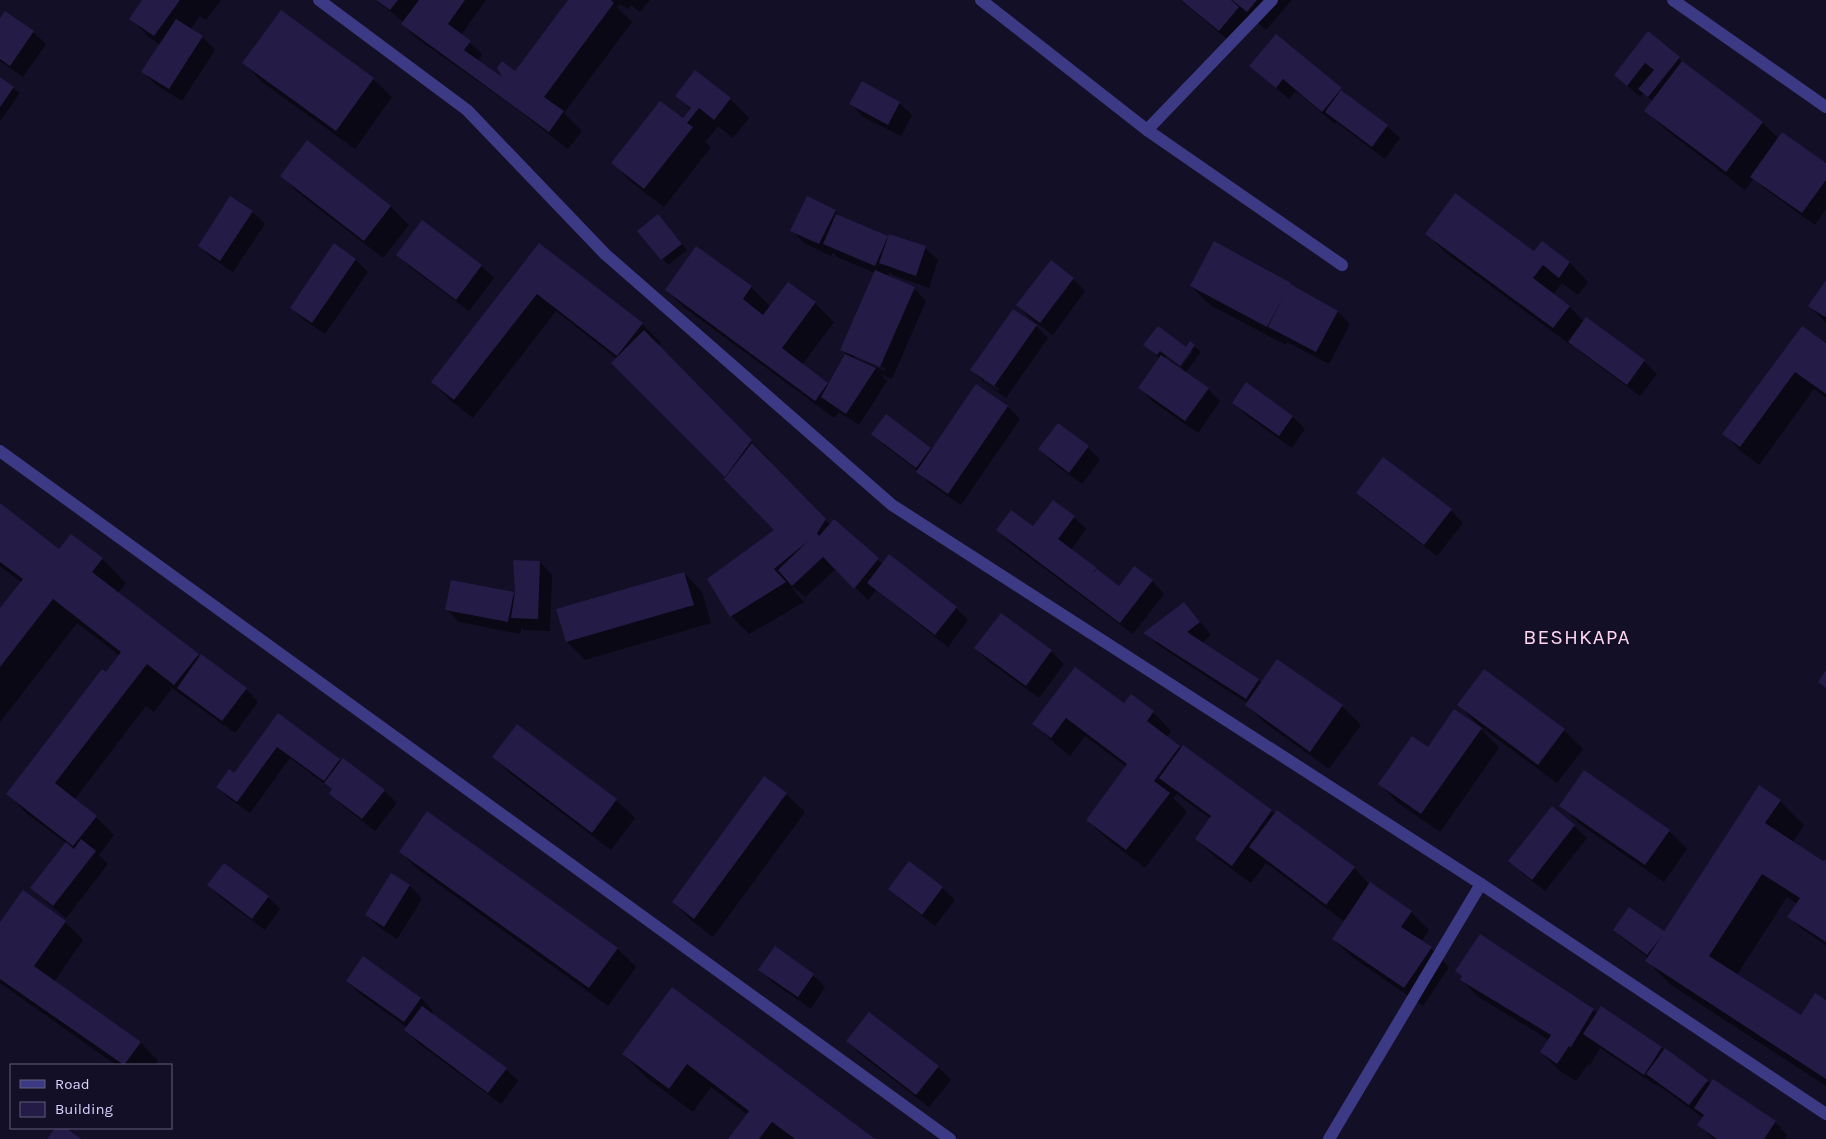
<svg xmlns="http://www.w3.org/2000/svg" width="1826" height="1139" font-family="Karla,sans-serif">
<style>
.shadow{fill:#0007;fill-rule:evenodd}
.building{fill:#241b47}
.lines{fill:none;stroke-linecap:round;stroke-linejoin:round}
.minor{stroke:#3d3a85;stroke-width:12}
.labels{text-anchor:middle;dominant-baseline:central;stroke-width:4;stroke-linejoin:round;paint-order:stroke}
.quarter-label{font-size:21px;letter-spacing:1px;fill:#ffd6f0;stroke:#130f26}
</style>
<rect width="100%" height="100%" fill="#130f26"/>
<g class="shadow">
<path d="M144 0H221L206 20 200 16 190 30 202 37 215 50 182 101 155 84 143 72 160 45 149 37 131 18Z"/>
<path d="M375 0H486L461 35 482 54 478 61 505 81 515 73 570 0H650L640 12 631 5 628 9 620 4 617 7 632 22 564 113 582 131 568 149 513 106 415 37 403 24 404 22Z"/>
<path d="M1180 0H1292L1266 30 1252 18 1232 43Z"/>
<path d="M281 12 373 79 392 97 355 149 262 82 244 63Z"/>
<path d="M0 20 33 32 46 44 23 77 0 61Z"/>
<path d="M1648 33 1690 68 1763 123 1779 139 1826 165V209L1815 225 1765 189 1754 178 1745 190 1665 129 1646 111 1653 102 1644 93 1640 97 1616 75Z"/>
<path d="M1276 35 1341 89 1353 101 1387 126 1400 138 1385 159 1336 122 1335 124 1296 91 1289 99 1251 66Z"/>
<path d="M695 72 730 99 749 118 733 138 718 126 705 142 711 147 664 207 631 182 613 163 683 120 691 110 677 96Z"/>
<path d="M0 78 20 93 0 121Z"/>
<path d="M899 103 912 115 901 136 863 117 851 104Z"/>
<path d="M282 176 390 206 409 225 383 258 300 194Z"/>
<path d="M835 211 842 218 889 239 925 248 938 260 929 288 893 275 890 272 888 277 914 288 926 301 892 379 880 374 887 381 859 425 839 412 834 418 685 308 666 290 751 287 771 307 788 284 815 303 834 322 802 365 829 385 846 354 841 349 875 273 837 257 833 252 831 256 804 243 792 230ZM855 355 886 369 885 371 855 358Z"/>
<path d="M252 212 265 224 233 272 212 258 199 246Z"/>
<path d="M664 222 687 250 668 265 639 231Z"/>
<path d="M1427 234 1534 253 1542 243 1570 263 1588 282 1578 295 1562 283 1553 295 1570 307 1584 322 1587 319 1644 361 1657 374 1640 396 1583 354 1573 345 1572 346 1445 252Z"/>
<path d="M1214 243 1290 284 1294 288 1338 312 1350 324 1329 364 1287 342 1286 345 1210 305 1191 286Z"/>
<path d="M335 245 356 260 368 272 325 334 304 320 291 308Z"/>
<path d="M539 245 642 324 661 343 658 346 770 460 769 461 830 525 883 564 956 608 968 620 948 647 876 590 868 600 836 569 805 597 794 587 792 588 804 602 749 634 731 616 776 530 727 477 613 363 617 359 556 311 473 418 451 401 432 382Z"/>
<path d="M398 255 481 266 494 278 469 311 410 267Z"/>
<path d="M1073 279 1085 291 1053 335 1030 318 1018 305Z"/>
<path d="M1826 283V323L1810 306Z"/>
<path d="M1036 326 1048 338 1006 398 984 382 972 370ZM984 378 999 389 998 391 984 381Z"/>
<path d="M1190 343 1201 352 1185 373 1208 389 1220 401 1198 433 1152 401 1140 388 1160 358 1145 345 1186 349ZM1190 351H1193L1181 367 1184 370 1183 371 1164 359 1166 356 1179 366Z"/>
<path d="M1826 345V398L1814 389 1759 465 1742 452 1724 434Z"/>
<path d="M977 385 1008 407 1020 419 961 505 930 484 918 471 885 446 873 434 886 416 932 450Z"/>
<path d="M1233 403 1293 417 1305 429 1292 448 1246 415Z"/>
<path d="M1058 425 1088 447 1100 460 1082 484 1052 462 1039 449Z"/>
<path d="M1358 493 1451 510 1463 523 1437 556 1370 505Z"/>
<path d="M0 505 60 551 102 559 126 583 118 593 201 658 246 689 258 702 235 733 172 688 154 712 146 706 74 800 96 817 114 835 99 855 108 864 66 918 44 900 32 888 67 844 26 813 8 794 113 679 120 656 77 623 0 722V610L21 582 0 566Z"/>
<path d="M1074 517 1086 529 1071 550 1119 587 1152 581 1164 594 1133 634 1010 543 998 530 1034 528Z"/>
<path d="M540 562 552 575 550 631 524 630 522 627 520 634 459 622 446 609 513 593 515 595Z"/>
<path d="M684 573 702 592 711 623 585 660 567 642Z"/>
<path d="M1184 603 1211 635 1202 643 1262 683 1278 661 1342 706 1361 725 1329 769 1265 723 1247 705V703L1158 645 1145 633Z"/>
<path d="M1001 614 1051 651 1064 664 1039 698 988 661 976 648Z"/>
<path d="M1124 705 1153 712 1171 731 1167 737 1182 749 1183 746 1275 814 1354 868 1370 885 1411 912 1429 930 1421 942 1431 948 1449 967 1423 1006 1352 957 1333 939 1345 922 1266 863 1251 883 1215 857 1196 839 1211 819 1177 794 1173 798 1187 812 1145 868 1106 838 1087 820 1127 767 1085 736 1070 756 1053 742 1034 724Z"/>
<path d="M1459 705 1564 730 1583 749 1557 783 1477 724Z"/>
<path d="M278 715 341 762 384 791 397 803 375 831 343 806 330 794 333 790 290 758 250 813 230 799 217 787 234 775Z"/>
<path d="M1481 729 1499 748 1440 832 1398 803 1380 784 1428 749Z"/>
<path d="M494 757 616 800 635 818 611 850 512 775Z"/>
<path d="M786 794 805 812 713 937 692 921 673 902Z"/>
<path d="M1780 801 1804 825 1793 842 1824 863 1826 861V945L1802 929 1789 917 1797 904 1787 897 1737 975 1801 1016 1826 1002V1086L1671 985 1647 961 1649 958 1627 942 1614 930 1663 932Z"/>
<path d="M1561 805 1669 831 1687 849 1664 882 1580 824Z"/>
<path d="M427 813 618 949 636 967 608 1006 419 870 400 852Z"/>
<path d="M1574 826 1587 838 1545 891 1523 874 1510 861Z"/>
<path d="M910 863 942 888 955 900 935 926 902 901 890 889Z"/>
<path d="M391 875 410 886 422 899 397 939 379 927 366 915Z"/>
<path d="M209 885 268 897 280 909 265 930 221 898Z"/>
<path d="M65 922 83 940 54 982 140 1042 158 1061 155 1065H116L0 983V925Z"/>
<path d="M760 970 813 975 825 987 811 1009 772 982Z"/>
<path d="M1457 971 1593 1010 1598 1014 1602 1008 1662 1048 1711 1084 1775 1122 1787 1135 1785 1139H1713L1699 1125 1703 1118 1658 1085 1657 1086 1600 1048 1590 1065 1588 1064 1576 1081 1560 1071 1541 1052 1549 1040 1480 998 1461 980 1463 977Z"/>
<path d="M347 981 421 998 433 1011 431 1014 506 1069 518 1081 501 1104 418 1043 406 1030 408 1028 360 994Z"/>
<path d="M672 989 873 1139H730L748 1115 711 1087 693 1112 647 1078 623 1054Z"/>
<path d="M869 1014 938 1067 951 1080 929 1107 860 1054 848 1041Z"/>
</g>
<g class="building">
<path d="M142 0H180L154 36 129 19Z"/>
<path d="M376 0H398L390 10Z"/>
<path d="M419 0H465L448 24 471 41 464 50 502 77 497 68 502 61 515 71 568 0H611L614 3 544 97 564 111 549 132 401 24Z"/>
<path d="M1181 0H1231L1239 7 1219 31Z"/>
<path d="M1232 0H1257L1247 12Z"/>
<path d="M281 10 374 78 336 131 242 63Z"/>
<path d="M5 11 34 31 10 66 0 59V18Z"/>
<path d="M176 19 203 36 169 89 141 72Z"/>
<path d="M1648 31 1680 57 1648 97 1638 89 1654 70 1645 63 1627 86 1614 75Z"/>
<path d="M1276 34 1342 88 1322 112 1283 79 1276 88 1249 66Z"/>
<path d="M1682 61 1763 122 1726 172 1644 111Z"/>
<path d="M695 70 731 98 714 120 699 108 687 123 693 127 644 189 611 163 660 101 683 118 691 108 675 96Z"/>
<path d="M0 77 14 87 0 107Z"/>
<path d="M862 81 900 102 888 125 849 104Z"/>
<path d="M1341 90 1388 125 1372 147 1325 112Z"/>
<path d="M1782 132 1826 163V180L1802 213 1750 177Z"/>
<path d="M307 140 391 206 364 241 280 176Z"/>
<path d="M1455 193 1534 251 1542 241 1570 262 1559 278 1543 265 1533 278 1570 306 1553 328 1425 234Z"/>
<path d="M230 196 253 211 220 261 198 246Z"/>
<path d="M807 196 836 210 819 244 790 231Z"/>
<path d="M658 214 682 244 661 260 637 231Z"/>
<path d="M836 214 888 236 875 266 823 244Z"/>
<path d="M422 220 482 265 456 300 396 255Z"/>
<path d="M889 234 926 246 916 276 879 263Z"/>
<path d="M1214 241 1291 283 1290 284 1338 311 1316 352 1268 327 1283 297 1267 327 1190 286Z"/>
<path d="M334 243 356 259 312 323 290 308Z"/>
<path d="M539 243 643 323 617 356 537 294 454 400 431 382Z"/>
<path d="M696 246 752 286 743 299 763 315 788 282 816 302 782 348 828 383 815 401 665 290Z"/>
<path d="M1051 260 1074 278 1040 323 1016 305Z"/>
<path d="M875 270 915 287 880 367 840 350Z"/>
<path d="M1826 280V316L1825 317 1808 306Z"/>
<path d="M1013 309 1037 325 994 386 970 370Z"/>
<path d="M1586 317 1645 360 1627 385 1568 342Z"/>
<path d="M1158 326 1186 347 1190 341 1195 345 1180 366 1160 351 1157 355 1143 345Z"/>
<path d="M1802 326 1826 343V394L1795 372 1740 447 1722 434Z"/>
<path d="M644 330 752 440 725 477 611 363Z"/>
<path d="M845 354 876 368 846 414 821 397Z"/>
<path d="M1161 355 1209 388 1185 421 1138 388Z"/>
<path d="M1246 382 1293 416 1279 436 1232 403Z"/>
<path d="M976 384 1008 406 948 494 916 472Z"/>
<path d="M886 414 931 448 916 468 871 434Z"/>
<path d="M1058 423 1089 446 1069 473 1038 449Z"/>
<path d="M752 443 826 519 817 533 819 536 834 519 879 558 854 589 823 557 792 586 778 570 808 541 774 569 786 582 730 617 707 579 774 530 724 479Z"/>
<path d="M1383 457 1452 509 1424 545 1356 493Z"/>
<path d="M1053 500 1075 516 1058 539 1097 568 1092 574 1097 569 1119 586 1134 566 1153 580 1120 623 996 530 1011 510 1033 526Z"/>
<path d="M0 503 59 549 71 534 103 558 92 572 199 654 174 685 147 664 55 783 97 816 73 846 6 794 102 669 106 672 121 652 53 599 0 667V608L23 579 0 562Z"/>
<path d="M889 554 957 607 935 635 867 583Z"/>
<path d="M513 560 540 561 538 619 511 618 515 592Z"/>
<path d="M684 572 694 605 566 642 556 609Z"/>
<path d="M451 580 514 592 508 622 445 610Z"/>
<path d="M1184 602 1200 622 1187 632 1259 679 1246 699 1143 633Z"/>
<path d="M1001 613 1052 650 1026 686 974 648Z"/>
<path d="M201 654 247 688 222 721 177 688Z"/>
<path d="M1277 659 1343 705 1310 752 1245 705Z"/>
<path d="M1075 667 1124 703 1131 694 1154 711 1147 721 1180 746 1154 781 1170 793 1126 850 1086 820 1127 764 1066 718 1051 738 1032 724Z"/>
<path d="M1484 669 1565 729 1538 765 1457 705Z"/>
<path d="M1826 670V688L1818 682Z"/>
<path d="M1454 709 1482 728 1421 814 1378 784 1412 736 1428 747Z"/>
<path d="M278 713 340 759 324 781 277 747 237 802 216 787 229 769 234 773Z"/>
<path d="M517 724 617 799 592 833 492 757Z"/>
<path d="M1183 745 1272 810 1232 866 1195 839 1211 816 1159 778Z"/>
<path d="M343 758 385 790 362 819 329 794 332 789 324 783Z"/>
<path d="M1584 770 1670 830 1645 865 1559 806Z"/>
<path d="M764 776 787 793 694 919 672 902Z"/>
<path d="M1759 785 1781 800 1765 823 1823 861 1826 860V942L1787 917 1800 898 1762 874 1709 956 1801 1015 1815 993 1826 1000V1079L1645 961 1661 937 1647 955 1613 930 1629 907 1664 931Z"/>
<path d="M1552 806 1575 825 1532 880 1508 861Z"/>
<path d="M1277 810 1355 867 1326 905 1249 847Z"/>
<path d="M427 811 618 948 589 988 399 852Z"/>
<path d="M81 839 96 851 53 906 30 888 66 842 74 849Z"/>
<path d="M909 861 943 887 922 915 888 889Z"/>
<path d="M224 863 269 896 252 919 207 885Z"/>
<path d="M391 873 410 885 384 927 365 915Z"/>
<path d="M1370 882 1412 911 1401 927 1432 947 1404 988 1332 939Z"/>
<path d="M23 890 66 921 34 966 141 1042 124 1065 0 979V922Z"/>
<path d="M1480 934 1594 1009 1571 1047 1569 1046 1557 1064 1540 1052 1551 1035 1460 980 1462 976 1455 971Z"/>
<path d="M775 946 814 974 798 997 758 970Z"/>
<path d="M363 956 421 998 404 1022 346 981Z"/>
<path d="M672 987 875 1139H795L772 1122 759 1139H728L749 1111 687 1064 669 1089 622 1054Z"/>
<path d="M422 1006 507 1068 488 1093 404 1030Z"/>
<path d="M1601 1006 1662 1047 1644 1075 1583 1034Z"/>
<path d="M869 1012 939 1066 916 1095 846 1041Z"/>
<path d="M1665 1048 1708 1080 1689 1105 1646 1074Z"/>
<path d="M1713 1079 1776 1121 1764 1139H1717L1697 1125 1704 1115 1694 1108Z"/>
<path d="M55 1128H66L81 1139H47Z"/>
</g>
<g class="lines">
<g class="minor">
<path d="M319 0 467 110 605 254 892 505 1481 884 1826 1114"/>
<path d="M981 0 1147 130 1272 0"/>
<path d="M1673 0 1826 107"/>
<path d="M1147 130 1342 265"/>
<path d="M0 451 950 1139"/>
<path d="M1329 1139 1481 884"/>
</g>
</g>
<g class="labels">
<g class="quarter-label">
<text x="1577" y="637">BESHKAPA</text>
</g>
</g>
<rect x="10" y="1064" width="162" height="65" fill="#130f26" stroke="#625e7d"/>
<rect x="20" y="1080" width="25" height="8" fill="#3d3a85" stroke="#625e7d"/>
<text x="55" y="1089" font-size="15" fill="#d9d4ff">Road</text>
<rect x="20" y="1102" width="25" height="15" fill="#241b47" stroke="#625e7d"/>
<text x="55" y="1114" font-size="15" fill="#d9d4ff">Building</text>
</svg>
